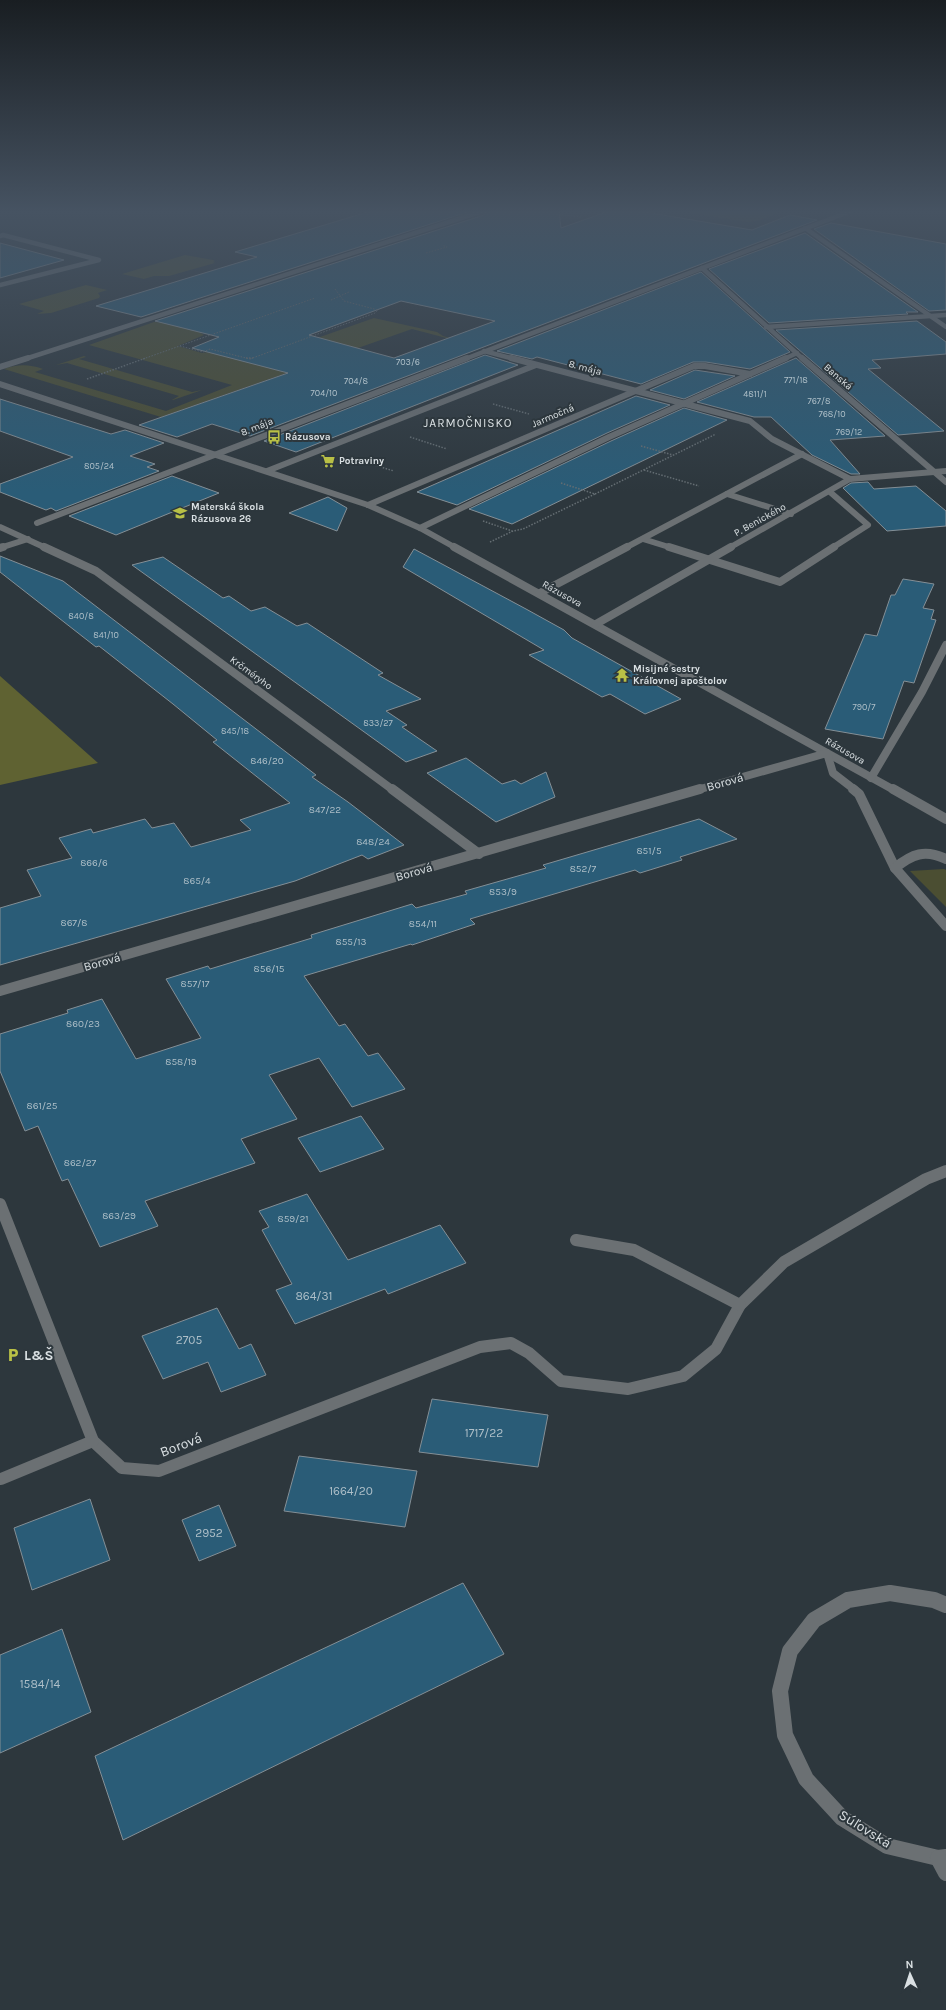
<svg xmlns="http://www.w3.org/2000/svg" width="946" height="2010" font-family="Karla,sans-serif">
<style>
.green{fill:#4b4e32}
.forest{fill:#5f6232}
.building{fill:#2a5c77;stroke:#848f96;fill-rule:evenodd}
.lines{fill:none;stroke-linecap:round;stroke-linejoin:round}
.path-far1{stroke:#656e73;stroke-width:1;stroke-dasharray:1.5 1.5;stroke-linecap:butt}
.path{stroke:#656e73;stroke-width:1.5;stroke-dasharray:1.5 1.5;stroke-linecap:butt}
.minor-far5{stroke:#6b7073;stroke-width:4.5}
.minor-far4{stroke:#6b7073;stroke-width:6}
.minor-far3{stroke:#6b7073;stroke-width:8}
.minor-far2{stroke:#6b7073;stroke-width:10}
.minor-far1{stroke:#6b7073;stroke-width:12}
.minor{stroke:#6b7073;stroke-width:16}
.labels{text-anchor:middle;dominant-baseline:central;stroke-width:4;stroke-linejoin:round;paint-order:stroke}
.far-number-label{font-size:9px;fill:#aebfc8}
.far-street-label{font-size:10px;fill:#dae0e3;stroke:#2d373d}
.far-poi-label{font-size:10px;font-weight:bold;fill:#dae0e3;stroke:#2d373d;text-anchor:start}
.number-label{font-size:10px;fill:#aebfc8}
.far-quarter-label{font-size:12px;letter-spacing:1px;fill:#dae0e3;stroke:#2d373d}
.street-label{font-size:12px;fill:#dae0e3;stroke:#2d373d}
.near-number-label{font-size:12px;fill:#aebfc8}
.near-poi-label{font-size:14px;font-weight:bold;fill:#dae0e3;stroke:#2d373d;text-anchor:start}
.near-street-label{font-size:14px;fill:#dae0e3;stroke:#2d373d}
</style>
<rect width="100%" height="100%" fill="#2d373d"/>
<g class="green">
<path d="M679 211H782L758 221 747 222Z"/>
<path d="M185 255 213 260 215 261 213 262 215 263 169 276H154L144 279 122 274Z"/>
<path d="M86 285 107 290 98 293 100 296 99 298 51 313 37 314 44 311 19 304Z"/>
<path d="M374 318 437 332 443 336 473 345 412 329 161 417 4 369C17 364 29 364 43 369L35 372 166 411 232 385 89 345 154 322 167 323 199 332 204 335 178 346 202 353 215 351 252 361Z"/>
<path d="M84 356 86 357 79 359 192 392 202 390 173 400H172L179 396 67 363 56 365Z"/>
<path d="M944 869 946 870V907L910 871Z"/>
</g>
<path class="forest" d="M0 676 98 763 0 785Z"/>
<g class="building">
<path d="M371 211H471L141 317 96 306 257 257 235 252Z"/>
<path d="M487 211H559L561 228 609 211H639L752 230 790 215 817 220 250 436 212 424 177 437 139 425 288 373 192 348 219 337 155 321 484 215ZM401 301 495 321 394 358 309 335Z"/>
<path d="M831 223 946 244V310L929 311 814 229Z"/>
<path d="M805 233 918 312H906L908 314 769 323 709 269Z"/>
<path d="M0 243 64 260 0 278Z"/>
<path d="M701 272 790 352 750 369 706 362H693L641 384 537 357 532 359 497 351Z"/>
<path d="M917 321 946 342V354L872 360 881 368 868 369 944 431 898 435 776 330Z"/>
<path d="M485 355 518 365 296 452 264 441Z"/>
<path d="M796 358 885 436 830 440 860 474H851L812 455 771 417H754L697 402Z"/>
<path d="M695 370 735 376 684 399 650 390Z"/>
<path d="M636 396 670 405 607 433 457 505 417 492Z"/>
<path d="M0 399 111 434 125 430 164 443 130 456 155 464 147 467 159 471 56 511 51 508 46 510 0 492V484L73 457 0 431Z"/>
<path d="M684 408 727 420 512 524 469 509 611 441Z"/>
<path d="M172 476 219 493 116 535 69 516Z"/>
<path d="M868 482 874 489 916 486 946 511V526L887 531 843 488 851 483Z"/>
<path d="M328 497 347 508 337 531 289 513Z"/>
<path d="M414 549 526 609 564 630 572 638 681 699 645 714 610 694 602 697 529 655 544 650 403 567Z"/>
<path d="M0 556 63 581 316 775 312 777 348 802 404 845 368 859 362 855 295 881 0 965V908L41 896 27 870 72 858 59 838 91 829 93 833 145 819 152 828 174 823 191 847 251 830 240 820 290 803 213 742 217 740 173 704 99 646 96 647 0 572Z"/>
<path d="M163 557 223 598 229 596 251 611 265 607 297 626 307 623 383 673 378 675 421 699 386 711 407 725 402 727 437 751 406 762 132 565Z"/>
<path d="M903 579 934 584 923 608 934 610 931 619 936 620 914 683 904 681 883 739 825 729 865 634 877 636 891 595H895Z"/>
<path d="M466 758 502 784 515 780 521 784 546 772 555 797 496 822 427 773Z"/>
<path d="M699 819 737 839 680 857 682 860 640 873 635 870 470 919 475 924 412 945 411 944 304 976 339 1026 345 1024 368 1056 378 1053 405 1089 352 1107 319 1058 269 1075 297 1119 241 1139 255 1163 145 1201 158 1226 100 1247 68 1179 62 1181 38 1126 25 1131 0 1071V1034L68 1013 67 1010 102 999 136 1059 201 1038 166 979 208 966 210 969 312 938 311 935 412 904 416 908 467 894 465 891 546 868 543 865Z"/>
<path d="M361 1116 384 1149 320 1172 298 1138Z"/>
<path d="M307 1194 348 1260 440 1225 466 1263 388 1294 385 1289 295 1324 276 1290 292 1284 262 1230 269 1227 259 1211Z"/>
<path d="M217 1308 239 1349 251 1344 266 1375 221 1392 208 1362 163 1379 142 1336Z"/>
<path d="M432 1399 548 1415 538 1467 419 1452Z"/>
<path d="M299 1456 417 1471 405 1527 284 1511Z"/>
<path d="M90 1499 110 1560 32 1590 14 1528Z"/>
<path d="M219 1505 236 1546 199 1561 182 1520Z"/>
<path d="M463 1583 504 1654 123 1840 95 1756Z"/>
<path d="M62 1629 91 1712 0 1753V1655Z"/>
</g>
<g class="lines">
<g class="path-far1">
<path d="M532 211 581 217"/>
<path d="M426 253 447 247 442 245"/>
<path d="M331 300 349 292"/>
<path d="M180 346 203 352 210 349 250 359"/>
<path d="M143 359 315 298"/>
<path d="M250 359 375 313 378 310 344 301 335 289"/>
</g>
<g class="path">
<path d="M246 358H253"/>
<path d="M87 379 146 358"/>
<path d="M493 404 529 414"/>
<path d="M410 437 447 449"/>
<path d="M641 446 673 455"/>
<path d="M354 459 394 471"/>
<path d="M644 470 699 486"/>
<path d="M595 494 716 434"/>
<path d="M483 521 512 531"/>
<path d="M490 542 513 531 523 529 595 494 561 483"/>
</g>
<g class="minor-far5">
<path d="M805 228 946 327"/>
<path d="M0 236 3 235 99 260 0 285"/>
<path d="M702 268 803 359"/>
<path d="M766 327 946 315"/>
<path d="M484 351 514 359"/>
<path d="M25 359 483 211"/>
<path d="M465 359 851 211"/>
<path d="M784 359 797 353"/>
</g>
<g class="minor-far4">
<path d="M511 358 750 421 772 439 850 479"/>
<path d="M802 358 946 482"/>
<path d="M0 367 28 358"/>
<path d="M0 384 368 505 420 528 456 548"/>
<path d="M267 471 536 365"/>
<path d="M830 492 868 525 832 548"/>
<path d="M727 494 791 514"/>
<path d="M368 505 694 366H705L750 374"/>
<path d="M37 523 467 358"/>
<path d="M0 527 46 548"/>
<path d="M420 528 609 437 786 358"/>
<path d="M643 539 672 548"/>
<path d="M0 548 28 539"/>
<path d="M625 548 802 454"/>
<path d="M729 548 850 479 946 471"/>
</g>
<g class="minor-far3">
<path d="M44 547 96 571 393 790"/>
<path d="M454 547 894 790"/>
<path d="M669 547 780 582 834 547"/>
<path d="M0 548 3 547"/>
<path d="M540 593 627 547"/>
<path d="M596 624 731 547"/>
<path d="M871 778 922 692 946 645"/>
<path d="M697 790 827 753 833 773 855 790"/>
</g>
<g class="minor-far2">
<path d="M392 789 479 854"/>
<path d="M853 789 859 794 895 868"/>
<path d="M893 789 946 819"/>
<path d="M946 859C925 849 912 854 895 868L946 926"/>
<path d="M0 991 700 789"/>
</g>
<g class="minor-far1">
<path d="M0 1204 93 1441 122 1468 159 1471 480 1347 511 1343 529 1353 561 1381 628 1389 683 1376 716 1349 740 1305 784 1262 926 1179 946 1171"/>
<path d="M576 1240 634 1250 740 1305"/>
<path d="M1 1479 93 1441"/>
</g>
<g class="minor">
<path d="M946 1605 934 1600 890 1593 848 1600 814 1620 790 1651 780 1691 785 1735 806 1779 842 1818 887 1846 938 1858 946 1857"/>
<path d="M938 1858 946 1873"/>
</g>
</g>
<linearGradient id="sky" x2="0" y2="1"><stop stop-color="#191e22"/><stop offset="0.43" stop-color="#465362"/><stop offset="1" stop-color="#465362" stop-opacity="0"/></linearGradient>
<rect width="946" height="492" fill="url(#sky)"/>
<defs>
<symbol id="bus-bare" viewBox="-9 -9 18 18"><path d="M-5-6H5V4H4V6H2V4H-2V6H-4V4H-5ZM-3.5-4V0h7V-4ZM-3.5 1.2v1.5H-2V1.2ZM2 1.2v1.5H3.5V1.2Z" fill="#b9c046" stroke="#2d373d" stroke-width="2.5" paint-order="stroke"/></symbol>
<symbol id="supermarket-bare" viewBox="-9 -9 18 18"><path d="M-6-5.5h2.5l.6 2H6L4.5 2H-2.5L-4.4-4H-6ZM-1.5 3.2a1.3 1.3 0 1 0 .1 0ZM3 3.2a1.3 1.3 0 1 0 .1 0Z" fill="#b9c046" stroke="#2d373d" stroke-width="2.5" paint-order="stroke"/></symbol>
<symbol id="school-bare" viewBox="-9 -9 18 18"><path d="M0-5L7-2L0 1L-7-2ZM-4 1L0 2.5L4 1V4Q0 6-4 4Z" fill="#b9c046" stroke="#2d373d" stroke-width="2.5" paint-order="stroke"/></symbol>
<symbol id="temple-bare" viewBox="-9 -9 18 18"><path d="M0-6L5-2H3V0L6.5 2.5H4V6H1.5V3h-3V6H-4V2.5H-6.5L-3 0V-2H-5Z" fill="#b9c046" stroke="#2d373d" stroke-width="2.5" paint-order="stroke"/></symbol>
<symbol id="parking-bare" viewBox="-9 -9 18 18"><path d="M-3.5-5.5H1a3.5 3.5 0 0 1 0 7H-1V5.5H-3.5ZM-1-3.4V-.6H.8a1.4 1.4 0 0 0 0-2.8Z" fill="#b9c046" stroke="#2d373d" stroke-width="2.5" paint-order="stroke"/></symbol>
</defs>
<g fill-rule="evenodd">
<use href="#bus-bare" x="264" y="427" width="20" height="20"/>
<use href="#supermarket-bare" x="318" y="451" width="20" height="20"/>
<use href="#school-bare" x="170" y="503" width="20" height="20"/>
<use href="#temple-bare" x="612" y="665" width="20" height="20"/>
<use href="#parking-bare" x="3" y="1345" width="20" height="20"/>
</g>
<g class="labels">
<g class="far-number-label">
<text x="408" y="362">703/6</text>
<text x="796" y="380">771/18</text>
<text x="356" y="381">704/8</text>
<text x="324" y="393">704/10</text>
<text x="755" y="394">4811/1</text>
<text x="819" y="401">767/8</text>
<text x="832" y="414">768/10</text>
<text x="849" y="432">769/12</text>
<text x="99" y="466">805/24</text>
<text x="81" y="616">840/8</text>
<text x="106" y="635">841/10</text>
<text x="864" y="707">790/7</text>
<text x="378" y="723">833/27</text>
<text x="235" y="731">845/18</text>
</g>
<g class="far-street-label">
<text transform="translate(585 368) rotate(15)">8. mája</text>
<text transform="translate(838 377) rotate(41)">Banská</text>
<text transform="translate(553 416) rotate(-23)">Jarmočná</text>
<text transform="translate(257 427) rotate(-22)">8. mája</text>
<text transform="translate(760 520) rotate(-29)">P. Benického</text>
<text transform="translate(562 594) rotate(29)">Rázusova</text>
<text transform="translate(251 673) rotate(36)">Krčméryho</text>
<text transform="translate(845 751) rotate(30)">Rázusova</text>
</g>
<g class="far-poi-label">
<text x="285" y="437">Rázusova</text>
<text x="339" y="461">Potraviny</text>
<text x="191" y="507">Materská škola<tspan x="191" dy="12">Rázusova 26</tspan></text>
<text x="633" y="669">Misijné sestry<tspan x="633" dy="12">Kráľovnej apoštolov</tspan></text>
</g>
<g class="number-label">
<text x="267" y="761">846/20</text>
<text x="325" y="810">847/22</text>
<text x="373" y="842">848/24</text>
<text x="649" y="851">851/5</text>
<text x="94" y="863">866/6</text>
<text x="583" y="869">852/7</text>
<text x="197" y="881">865/4</text>
<text x="503" y="892">853/9</text>
<text x="74" y="923">867/8</text>
<text x="423" y="924">854/11</text>
<text x="351" y="942">855/13</text>
<text x="269" y="969">856/15</text>
<text x="195" y="984">857/17</text>
<text x="83" y="1024">860/23</text>
<text x="181" y="1062">858/19</text>
<text x="42" y="1106">861/25</text>
<text x="80" y="1163">862/27</text>
<text x="119" y="1216">863/29</text>
<text x="293" y="1219">859/21</text>
</g>
<g class="far-quarter-label">
<text x="468" y="423">JARMOČNISKO</text>
</g>
<g class="street-label">
<text transform="translate(725 782) rotate(-16)">Borová</text>
<text transform="translate(414 872) rotate(-16)">Borová</text>
<text transform="translate(102 962) rotate(-16)">Borová</text>
</g>
<g class="near-number-label">
<text x="314" y="1296">864/31</text>
<text x="189" y="1340">2705</text>
<text x="484" y="1433">1717/22</text>
<text x="351" y="1491">1664/20</text>
<text x="209" y="1533">2952</text>
<text x="40" y="1684">1584/14</text>
</g>
<g class="near-poi-label">
<text x="24" y="1355">L&amp;Š</text>
</g>
<g class="near-street-label">
<text transform="translate(181 1445) rotate(-21)">Borová</text>
<text transform="translate(865 1829) rotate(32)">Súľovská</text>
</g>
</g>
<g transform="translate(910 1974) rotate(357)" stroke="#2d373d" stroke-width="3" paint-order="stroke">
<path d="M0-3L7 15L0 10L-7 15Z" fill="#dae0e3"/>
<text y="-6" font-size="11" font-weight="bold" text-anchor="middle" fill="#dae0e3">N</text>
</g>
</svg>
